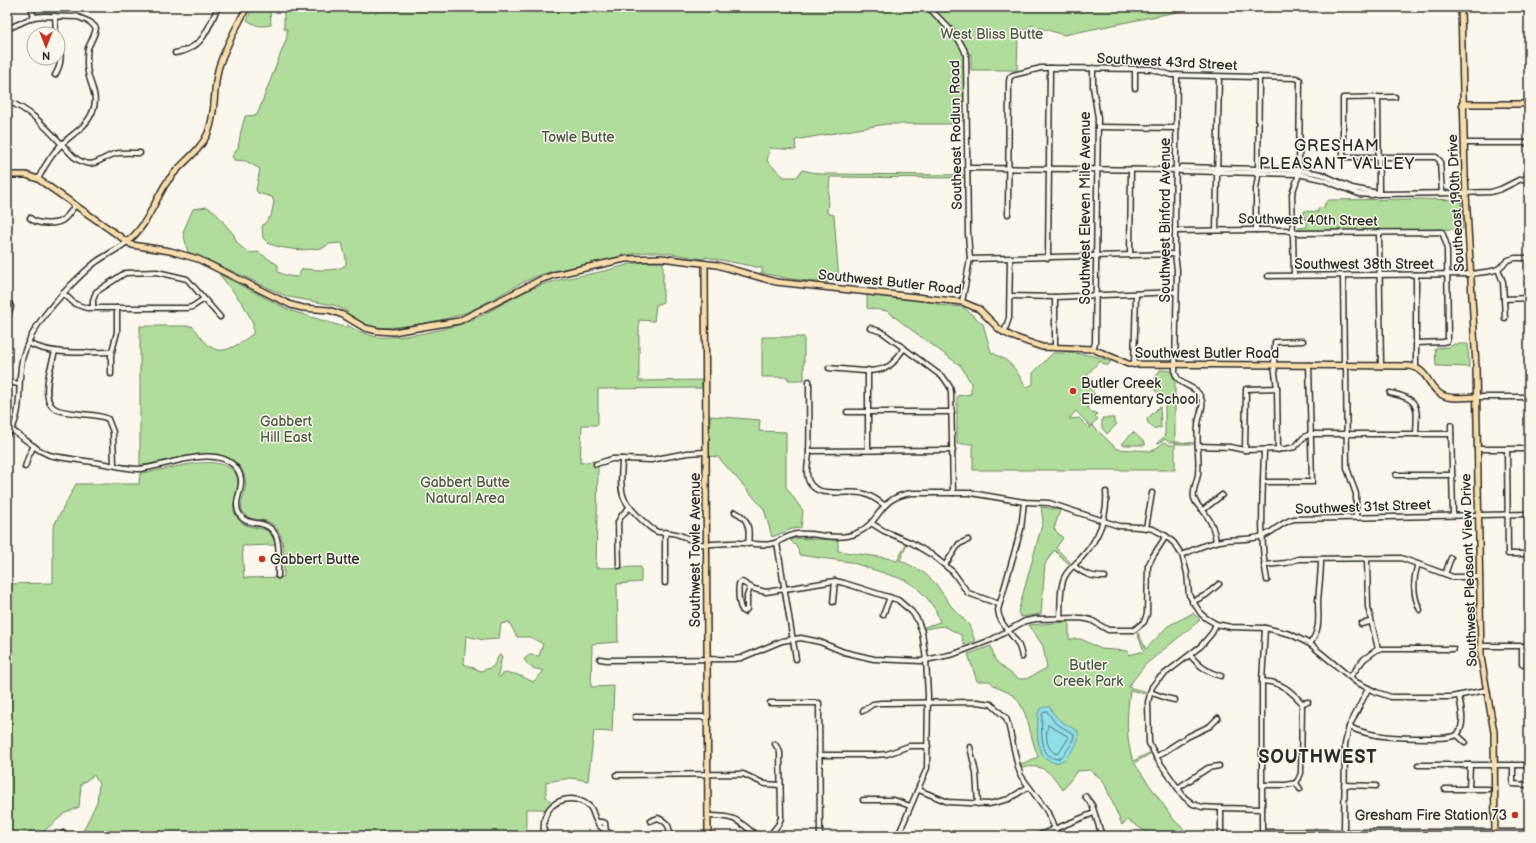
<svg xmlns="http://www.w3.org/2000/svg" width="1536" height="843" font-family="'Balsamiq Sans',sans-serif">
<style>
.green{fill:#b0dd9b;stroke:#6e8463;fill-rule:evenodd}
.water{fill:#8edfe8;stroke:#66979c}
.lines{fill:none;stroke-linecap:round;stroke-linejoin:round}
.shore{stroke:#537377;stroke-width:1}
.minor-casing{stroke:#2b2b2b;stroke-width:7}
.major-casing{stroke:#2b2b2b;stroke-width:8}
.minor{stroke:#fbf7ec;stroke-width:4}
.major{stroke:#f9deab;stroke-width:5}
.poi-dot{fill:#c8321e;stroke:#fbf7ec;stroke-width:1.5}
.labels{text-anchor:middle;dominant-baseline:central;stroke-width:3;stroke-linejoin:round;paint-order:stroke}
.park-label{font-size:14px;fill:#4c5847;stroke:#fbf7ec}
.street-label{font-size:14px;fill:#2b2b2b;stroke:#fbf7ec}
.poi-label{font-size:14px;fill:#2b2b2b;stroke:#fbf7ec;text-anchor:start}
.quarter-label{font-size:16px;letter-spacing:1px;fill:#2b2b2b;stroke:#fbf7ec}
.district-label{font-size:18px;font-weight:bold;letter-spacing:1px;fill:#2b2b2b;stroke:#fbf7ec}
</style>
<rect width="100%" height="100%" fill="#fbf7ec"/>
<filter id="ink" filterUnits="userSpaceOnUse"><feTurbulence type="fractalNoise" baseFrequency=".025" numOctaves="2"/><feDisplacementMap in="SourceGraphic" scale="8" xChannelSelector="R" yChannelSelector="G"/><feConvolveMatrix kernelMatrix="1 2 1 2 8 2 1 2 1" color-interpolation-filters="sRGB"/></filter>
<g filter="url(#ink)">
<g class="green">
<path d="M253 7H1186V10L1064 35 1032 25 1018 36 1017 70H971V54L965 55 964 121H956V124H886L795 140 796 150 770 148 767 161 784 177H797L802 170 821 174 964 175V178L830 177 827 213 834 215 839 281 828 279V283L791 279 762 273V268L705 257V259C687 257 669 252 651 252 630 252 613 260 594 264 578 267 562 268 546 273 519 281 496 299 470 311 450 320 396 330 375 327 364 325 356 319 347 314V311L334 305 288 297 230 270 188 252 183 232 193 209 207 207 214 211 234 235 236 241 241 247 250 253 258 252 278 265V272L288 276 298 277 302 269C315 269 335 273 346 265V259L342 243 329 244 323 248 302 250 284 248 269 244 263 238 262 226 271 216 274 202 272 197 258 193 256 190 260 169 246 161 234 160 232 156 238 148 241 131 245 116 257 115 287 37V29H284V9L282 8H270L271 25C260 27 256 26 247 20Z"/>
<path d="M1419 199 1461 200 1463 229 1298 232V228L1307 227V220L1304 219V211L1318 212V208H1324L1325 203 1329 200Z"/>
<path d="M642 262H663V302L656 305 654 321 639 320V381L702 380V388L598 389V425H582L580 463 594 461 598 467 596 568 641 567V582L617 584 618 642 592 644 591 687 614 686 612 732 594 731 588 781 571 778 546 782V797L552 802 545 810 542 809H526V836H90L93 831H83L97 802 99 784 94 775 81 784 79 807 65 813 43 832H27L28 836H26L25 832 20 836H7V584L53 583V527L76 484H139L140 473C162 473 231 445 238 481 240 495 227 504 238 519 250 534 271 520 275 545L242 546 244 578 284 577C283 557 288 524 262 520 254 519 248 519 243 512 237 502 250 488 244 474 229 436 167 464 140 465V326H192C198 332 204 343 211 347 225 357 242 341 253 334V323L243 304 219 274 289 310 347 328V325C357 331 367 335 378 337 400 339 454 329 474 319 496 309 516 294 539 286 557 279 576 277 595 273 611 270 626 264 642 262ZM509 622 517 637H530L543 644 539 656 530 655 524 659C529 668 535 669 544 671L533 682C523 677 514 671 502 674L500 677 498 676 502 656 499 655 493 667 481 671 464 664 466 636 484 640 499 639 501 624Z"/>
<path d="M867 295 928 300 935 301 938 305 963 307 983 324 991 352C1014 364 1014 366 1026 388L1033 384V373L1053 353C1075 353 1091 353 1111 362L1107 366 1100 361C1089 373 1079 378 1094 393V395L1089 398 1086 395 1080 400 1085 405 1087 403 1089 405 1087 407 1093 414 1095 412 1097 414 1095 416 1098 419 1090 426 1076 411 1069 419 1079 418 1089 428 1092 425 1117 449 1152 451 1165 442 1169 445H1175V470H973V444H957V396L971 394V383L961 366 913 331 887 311 867 308Z"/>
<path d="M762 337H804V380H788V377H762Z"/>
<path d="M1454 344H1468L1469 367 1436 366 1435 348 1449 347Z"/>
<path d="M1160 370 1171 371 1175 382V442L1194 443V444H1175V442H1169L1165 439 1158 444 1157 443 1164 437 1165 434V401L1155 390V378Z"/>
<path d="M1160 406 1161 428 1157 427 1155 430 1148 423 1147 419Z"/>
<path d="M710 416 760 420 759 431 786 432V487L803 511 801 528 792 529 772 537 764 509 718 457 709 456Z"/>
<path d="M1102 418H1114V422L1117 424 1107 434 1102 428Z"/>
<path d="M1133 432 1146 444 1145 445H1121Z"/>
<path d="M1041 507 1060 510 1054 529 1063 538 1056 548 1070 562 1069 564 1054 550 1045 564 1041 614 1021 617 1018 612 1043 521Z"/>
<path d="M794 538 838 540V551L887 558 897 561 906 544 907 545 900 560 923 572 936 584 951 606 969 625 975 641 964 645 961 635 944 626 924 629V627L940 622 935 609 927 598 917 588 905 580 850 562 799 555 798 548 790 540Z"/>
<path d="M1193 613 1200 620 1145 665 1128 687 1146 692 1145 694 1130 690C1127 714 1125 737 1133 761L1149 753 1150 754 1134 763 1174 820 1191 836H1150L1149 834 1128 820 1122 825 1103 780 1090 770 1077 771 1063 790C1051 773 1044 763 1022 768L1021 764 1038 757C1037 753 1035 749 1034 745 1029 729 1027 711 1016 698 1008 690 996 690 990 681H977L968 654 991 646 995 660 1005 669 1019 679H1026L1047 668 1043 646 1029 625 1069 622V639H1081L1101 649 1128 651 1129 655 1144 651 1137 633H1138L1146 649 1168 626Z"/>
</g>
<path class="water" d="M1045 707H1050C1055 720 1066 724 1078 731 1078 734 1079 737 1078 740 1074 751 1062 768 1050 761 1047 759 1043 756 1041 752 1036 741 1038 725 1038 713L1042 708Z"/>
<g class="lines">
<g class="shore">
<path d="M1047 711 1055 723 1074 734C1074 743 1065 755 1058 759 1038 758 1042 728 1042 714L1044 712Z"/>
<path d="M1048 725 1069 737 1061 750 1057 754C1046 750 1045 735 1048 725Z"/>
</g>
<defs>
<g id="minor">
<path d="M31 7 34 17"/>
<path d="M928 7C940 20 962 38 966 55L968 234 970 259 962 302"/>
<path d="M55 16 56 34"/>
<path d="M7 29 34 17 44 16 78 17 90 22 96 28C95 35 91 41 88 48 87 52 87 58 87 63 86 82 101 93 92 113 86 128 70 135 60 146 50 156 44 167 38 179"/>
<path d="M175 53C204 48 207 30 218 7"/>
<path d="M1093 68V87L1098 118 1095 343 1093 349"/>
<path d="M1135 69V88"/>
<path d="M55 75C62 64 62 53 58 42"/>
<path d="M1177 75 1175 231V254L1177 270 1175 373C1180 388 1196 384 1201 398 1204 405 1201 411 1199 419 1195 434 1200 458 1198 474 1197 482 1192 490 1194 498 1196 505 1201 508 1205 513 1211 521 1215 532 1216 542"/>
<path d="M1378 97 1379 194"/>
<path d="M1395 97 1343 98V157H1436L1440 161 1442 193"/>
<path d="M7 101C35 111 53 136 74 157 93 171 97 160 114 154 122 152 132 153 140 153"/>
<path d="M1098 127 1177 128"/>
<path d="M1465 143H1529"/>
<path d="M968 168 1176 170 1181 171 1298 174 1321 179 1359 194 1371 195 1379 194 1459 193 1491 192 1501 189 1519 180 1529 178"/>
<path d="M1179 170 1182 167 1299 170 1321 174 1352 188 1378 193"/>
<path d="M1008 214 1009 81 1010 77 1013 75 1041 68H1054L1151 69 1171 75 1296 78 1300 80 1299 167 1298 177 1292 194 1294 276"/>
<path d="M30 218C37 225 55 225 63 220 68 216 72 210 75 205"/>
<path d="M1216 230 1219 77"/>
<path d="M1256 230V189L1258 176 1259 77"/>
<path d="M1175 231 1256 230H1286L1297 233 1442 232 1446 243 1447 251 1448 338 1447 341 1443 342 1417 343"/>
<path d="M1379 232 1381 366"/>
<path d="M1130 255 1131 170"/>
<path d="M1048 258 1050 68"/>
<path d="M970 259 1175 254"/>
<path d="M1498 269 1503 282 1505 318"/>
<path d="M1416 275V368"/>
<path d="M1268 276 1471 274 1492 271 1498 269 1508 260 1515 258H1529"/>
<path d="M1343 276 1344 366"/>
<path d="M63 293 75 304 87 308H187L192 307 204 299"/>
<path d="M1010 296 1055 297 1176 292"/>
<path d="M7 298 11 307 7 318"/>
<path d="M1504 299 1529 298"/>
<path d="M93 308V300L96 292 125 273 157 272 187 279 220 317"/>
<path d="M870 328 882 332 944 378 950 387 951 392 953 493"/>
<path d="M1004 333 1009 318 1010 259"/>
<path d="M28 343C54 356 83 352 111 352"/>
<path d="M1055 347V297"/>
<path d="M55 352C51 365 40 398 54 408 61 413 72 412 81 414 90 415 100 415 108 419L113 432 114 465"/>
<path d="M1134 365 1136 294"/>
<path d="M1346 366 1347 468 1356 494V517"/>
<path d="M829 368C845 369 875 375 889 366 895 362 900 354 904 348"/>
<path d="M111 374V355L117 332V308"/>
<path d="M809 381C809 405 810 428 809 452 809 461 805 470 808 479 810 487 819 492 827 492 855 495 859 486 884 505"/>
<path d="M7 382 19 384"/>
<path d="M1390 393C1421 399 1417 407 1416 434"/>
<path d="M1476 397H1529"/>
<path d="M847 412H952"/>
<path d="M1451 425 1453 515"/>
<path d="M12 430 39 450 49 455C68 459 87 461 106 464 116 466 128 469 139 469 166 467 217 442 237 469 249 486 230 500 240 515 243 521 250 522 256 523 285 526 278 554 278 576"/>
<path d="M7 435C25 417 16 380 23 356 32 327 51 306 71 285 79 277 87 269 96 262 106 255 117 250 127 242"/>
<path d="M1198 446 1230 447 1245 450 1285 449 1295 447 1303 438 1310 434H1451"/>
<path d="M1477 449H1529"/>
<path d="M1507 449 1508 554H1529"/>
<path d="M868 450V370"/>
<path d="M1245 450 1246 389 1277 388"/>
<path d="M1264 450C1263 492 1259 539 1267 580"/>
<path d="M1278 450 1277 388 1274 365 1275 342 1303 341"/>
<path d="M809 451 953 450"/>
<path d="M622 459C622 470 619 487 624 498 627 506 650 530 658 532 665 533 672 532 679 535 687 537 694 543 701 544 715 545 728 542 741 543 751 543 761 546 771 544 781 542 787 535 797 534 816 532 838 542 857 533 882 522 877 498 911 493H971L1024 502 1049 503 1119 526 1139 527 1153 529 1166 536 1174 543 1182 555 1187 573 1189 595 1201 614 1206 618 1216 624 1231 627 1265 628 1290 634 1310 644 1356 682 1376 692 1391 697H1451L1487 690"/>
<path d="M596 464 612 459H622L651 460 687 453 706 452"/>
<path d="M25 467 29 455 34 446"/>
<path d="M1396 475H1452"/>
<path d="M1263 482H1312L1309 365"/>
<path d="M1203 510 1222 495"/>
<path d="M735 512C749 518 750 530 748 544"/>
<path d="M871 523 884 531 912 543 932 555 953 572 968 593 999 604"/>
<path d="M1146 528 1152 493"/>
<path d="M777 543 796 659"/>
<path d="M1182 555C1196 548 1211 542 1226 540 1238 539 1251 540 1263 536 1274 532 1281 522 1294 519L1529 514"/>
<path d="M1367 559 1368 607 1378 649"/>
<path d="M1418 564C1413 579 1413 596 1420 610"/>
<path d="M945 565 959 544 968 540"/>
<path d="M1264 565 1286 563 1298 559 1401 558 1453 577H1480"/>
<path d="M619 566 618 522 622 515 630 507"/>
<path d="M1074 566C1084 574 1091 577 1105 577"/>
<path d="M1445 574 1451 558"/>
<path d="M665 583V532"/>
<path d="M750 588 747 596V609L744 612C738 608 738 591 739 584L742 582 754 589 766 592 835 581 844 583 898 600 912 612 917 619 922 632 926 660 928 695 927 768 898 836"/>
<path d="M833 602 835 581"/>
<path d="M1192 602 1206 595 1219 584"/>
<path d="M883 615 890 597"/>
<path d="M1060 618C1061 606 1059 589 1064 578 1068 569 1076 564 1082 557 1098 540 1108 516 1106 492"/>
<path d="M1216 624 1212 633 1201 646 1158 679 1152 687 1148 702 1149 743 1158 760 1184 797 1193 804 1202 807 1221 808 1262 809"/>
<path d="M1361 624 1370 622"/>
<path d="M1310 644C1321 628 1318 619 1318 601 1319 587 1321 574 1321 560"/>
<path d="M1481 646H1529"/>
<path d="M1190 655C1199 666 1207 672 1221 676"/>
<path d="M1022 657C1021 652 1020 648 1018 644 1011 632 999 624 998 610L1021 529 1024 502"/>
<path d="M600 659 607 660 734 659 741 658 782 641 801 638 820 642 844 652 874 659 921 661 954 654 991 640 1025 621 1036 619 1081 618 1091 620 1108 630H1134L1144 622 1147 614 1148 566 1153 556 1166 536"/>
<path d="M1522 664V646"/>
<path d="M1350 677 1364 659 1378 649H1453"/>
<path d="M1262 681C1281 682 1290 690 1302 703L1301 773 1299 778 1296 783"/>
<path d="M1150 692 1166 698 1175 700"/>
<path d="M770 703H819L820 836"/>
<path d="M1302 703 1308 702"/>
<path d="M863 711 873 704 881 703 977 702 991 704 1006 718 1009 727 1018 767 1021 776 1047 811 1058 836"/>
<path d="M635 717H708"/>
<path d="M1349 727C1374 738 1400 738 1427 738 1437 738 1447 739 1457 735"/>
<path d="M1457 735C1466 724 1461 709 1459 696"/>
<path d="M1457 735 1465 742"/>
<path d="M970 747 976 773 978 804"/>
<path d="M819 755H875L887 754 909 746H928"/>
<path d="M1156 757 1187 737 1210 726 1218 718"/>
<path d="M1418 765H1529"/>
<path d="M1513 765V784L1529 785"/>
<path d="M616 775 743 774 765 784 780 785"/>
<path d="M1296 783 1300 789"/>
<path d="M1262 785H1286L1296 783"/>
<path d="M1344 785 1376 786"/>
<path d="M1178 788 1208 768 1219 766"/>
<path d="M1445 789H1488"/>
<path d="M1469 789 1470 765"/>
<path d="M919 790 948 802 989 804 1009 799 1028 787"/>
<path d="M1085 796 1092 805 1102 836"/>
<path d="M863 800H894L910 806"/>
<path d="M708 816C735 816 737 819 757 836"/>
<path d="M650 821 658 818C667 822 670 826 670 836"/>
<path d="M597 822H601L605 823 606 832"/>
<path d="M900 831 911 836"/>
<path d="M1262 832H1529"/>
<path d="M1344 833 1345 744 1349 727 1368 689"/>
<path d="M62 836 64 833"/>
<path d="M544 836C544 830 543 823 545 817 551 799 574 793 589 806 594 810 593 817 597 822 600 829 608 832 614 836"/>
<path d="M769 836 778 825 781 818 780 752 775 744"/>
<path d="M1037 836 1094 813"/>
<path d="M1221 836V808"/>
<path d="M1262 836V681L1265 628"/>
</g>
<g id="major">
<path d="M1461 7 1465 176 1476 366 1481 657 1494 732 1495 836"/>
<path d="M1462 104H1529"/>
<path d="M7 175H26L38 179 132 245 170 251 198 259 291 305 303 308 329 310 343 315 365 328 378 331 393 332 459 321 540 280 554 275 625 259 661 258 717 265 776 282 962 302 979 309 1000 330 1011 336 1042 347 1093 349 1128 364 1409 366C1429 369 1427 387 1442 395 1451 400 1466 397 1476 397"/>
<path d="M127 242C146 227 153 205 165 185 176 166 199 154 208 133 216 114 213 91 218 70 224 48 237 27 247 7"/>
<path d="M705 264 708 836"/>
</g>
</defs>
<use href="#minor" class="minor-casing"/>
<use href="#major" class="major-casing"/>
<use href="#minor" class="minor"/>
<use href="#major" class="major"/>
</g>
</g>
<g class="poi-dot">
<circle cx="1073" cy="391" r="4"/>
<circle cx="262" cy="559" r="4"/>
<circle cx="1515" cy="815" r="4"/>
</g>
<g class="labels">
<g class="park-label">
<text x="992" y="34">West Bliss Butte</text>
<text x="578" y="137">Towle Butte</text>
<text x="286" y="421">Gabbert<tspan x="286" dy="16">Hill East</tspan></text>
<text x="465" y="482">Gabbert Butte<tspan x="465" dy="16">Natural Area</tspan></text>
<text x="1088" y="665">Butler<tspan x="1088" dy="16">Creek Park</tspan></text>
</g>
<g class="street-label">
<text transform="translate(1167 62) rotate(3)">Southwest 43rd Street</text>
<text transform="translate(956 135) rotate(-91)">Southeast Rodlun Road</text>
<text transform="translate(1456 203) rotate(-93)">Southeast 190th Drive</text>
<text transform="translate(1085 208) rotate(-90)">Southwest Eleven Mile Avenue</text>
<text transform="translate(1165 220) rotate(-90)">Southwest Binford Avenue</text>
<text transform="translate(1308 220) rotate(1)">Southwest 40th Street</text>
<text x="1364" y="264">Southwest 38th Street</text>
<text transform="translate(890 282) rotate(6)">Southwest Butler Road</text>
<text x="1207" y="353">Southwest Butler Road</text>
<text transform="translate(1363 507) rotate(-2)">Southwest 31st Street</text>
<text transform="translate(695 550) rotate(-90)">Southwest Towle Avenue</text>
<text transform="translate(1469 570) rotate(-92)">Southwest Pleasant View Drive</text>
</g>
<g class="poi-label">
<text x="1081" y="383">Butler Creek<tspan x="1081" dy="16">Elementary School</tspan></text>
<text x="270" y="559">Gabbert Butte</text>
<text x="1507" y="815" text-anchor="end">Gresham Fire Station 73</text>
</g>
<g class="quarter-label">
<text x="1337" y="146">GRESHAM<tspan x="1337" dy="18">PLEASANT VALLEY</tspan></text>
</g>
<g class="district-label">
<text x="1318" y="757">SOUTHWEST</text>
</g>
</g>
<rect width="1536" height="843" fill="none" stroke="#fbf7ec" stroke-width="24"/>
<rect x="12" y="12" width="1512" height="819" fill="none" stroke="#2b2b2b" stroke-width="1.5" filter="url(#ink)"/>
<g transform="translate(46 46) rotate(180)"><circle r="19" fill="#fbf7ec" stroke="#a8a59f"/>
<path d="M0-3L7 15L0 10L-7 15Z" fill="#c8321e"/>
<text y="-6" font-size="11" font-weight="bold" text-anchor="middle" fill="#2b2b2b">N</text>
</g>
</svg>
